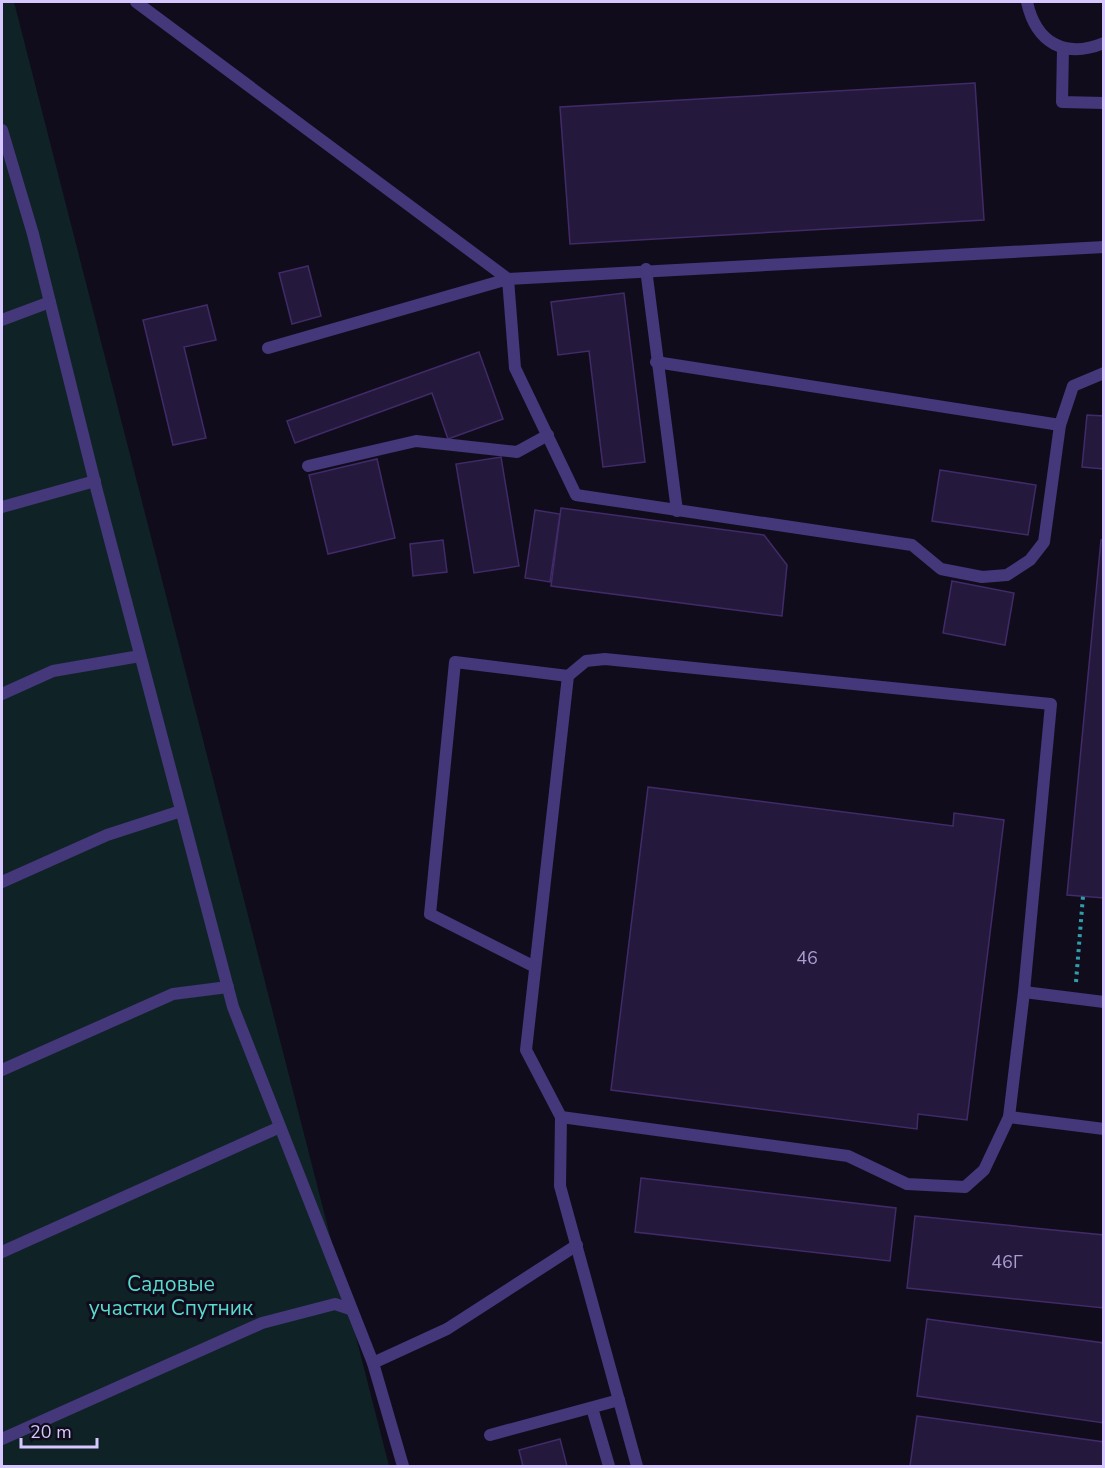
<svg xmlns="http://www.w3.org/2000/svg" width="1105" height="1468" font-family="'Nunito Sans',sans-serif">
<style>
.green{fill:#0f2326}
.building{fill:#25183d;stroke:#402b68;stroke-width:1.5}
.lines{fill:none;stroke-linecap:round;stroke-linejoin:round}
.path{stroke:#2f9fab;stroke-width:4;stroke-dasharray:3 4.5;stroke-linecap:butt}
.service{stroke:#44377a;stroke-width:12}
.labels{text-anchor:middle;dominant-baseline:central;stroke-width:6;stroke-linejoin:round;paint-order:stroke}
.number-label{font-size:18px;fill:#aa9cce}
.park-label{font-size:21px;fill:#57dbce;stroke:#110c1c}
</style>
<rect width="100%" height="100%" fill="#110c1c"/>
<path class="green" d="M2 2H14L389 1466H2Z"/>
<g class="building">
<path d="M975 83 984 220 570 244 560 107Z"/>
<path d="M308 266 321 316 292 324 279 273Z"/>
<path d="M624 293 645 462 603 467 589 351 558 355 551 302Z"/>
<path d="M207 305 216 340 184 347 206 438 173 445 143 320Z"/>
<path d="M479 352 503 419 448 439 432 393 295 443 287 421Z"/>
<path d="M1087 415 1104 416V469L1082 467Z"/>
<path d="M501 457 519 566 474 573 456 464Z"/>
<path d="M377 459 395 538 328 554 309 475Z"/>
<path d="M940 470 1036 485 1028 535 932 521Z"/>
<path d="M561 508 764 535 787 565 782 616 551 586Z"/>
<path d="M535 510 560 514 550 582 525 578Z"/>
<path d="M443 540 447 572 413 576 410 544Z"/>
<path d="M1101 540H1104V898L1067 895Z"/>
<path d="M952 581 1014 593 1005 645 943 633Z"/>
<path d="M648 787 953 826 954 813 1004 820 967 1120 918 1114 917 1129 611 1090Z"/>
<path d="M641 1178 896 1208 890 1261 635 1232Z"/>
<path d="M915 1216 1104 1235V1308L907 1288Z"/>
<path d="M927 1319 1104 1343V1423L917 1396Z"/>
<path d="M917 1416 1104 1442V1466H910Z"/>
<path d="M560 1439 567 1466H523L519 1450Z"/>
</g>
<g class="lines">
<path class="path" d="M1076 982 1083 896"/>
<g class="service">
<path d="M136 2 508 279 1104 247"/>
<path d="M1027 2C1036 43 1065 59 1104 43"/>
<path d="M1063 49 1062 102 1104 103"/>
<path d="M2 130 33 234 97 491 233 1007 373 1363 403 1466"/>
<path d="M646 269 677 511"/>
<path d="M2 320 50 302"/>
<path d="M268 348 508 279 515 368 576 495 912 545 941 569 982 577 1007 575 1030 560 1044 542 1060 425 1073 386 1104 373"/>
<path d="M656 362 1060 425"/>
<path d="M308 466 416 441 517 452 548 435"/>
<path d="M2 507 95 481"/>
<path d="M2 694 53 671 140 656"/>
<path d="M2 882 107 835 181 811"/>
<path d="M535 967 430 914 455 662 568 676"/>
<path d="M2 1070 173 994 228 987"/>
<path d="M561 1117 526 1050 568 676 586 661 605 659 1051 704 1024 992 1104 1002"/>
<path d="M1009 1117 1104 1129"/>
<path d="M2 1252 280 1127"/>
<path d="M373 1363 447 1329 577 1245"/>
<path d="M592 1408 609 1466"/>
<path d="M490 1435 619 1400"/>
<path d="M2 1439 262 1323 335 1304 350 1309"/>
<path d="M637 1466 560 1186 561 1117 848 1156 907 1184 965 1187 984 1170 1009 1117 1024 992"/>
</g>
</g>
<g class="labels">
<g class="number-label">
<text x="807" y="958">46</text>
<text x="1007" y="1262">46Г</text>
</g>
<g class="park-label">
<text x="171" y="1284">Садовые<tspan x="171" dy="24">участки Спутник</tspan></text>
</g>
</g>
<rect width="1105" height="1468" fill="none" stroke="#d6c8fe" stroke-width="6"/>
<path d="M21 1438v9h76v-9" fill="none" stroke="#d6c8fe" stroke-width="3"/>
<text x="30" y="1438" font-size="18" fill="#d6c8fe" stroke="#110c1c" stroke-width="4.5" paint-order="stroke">20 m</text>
</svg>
